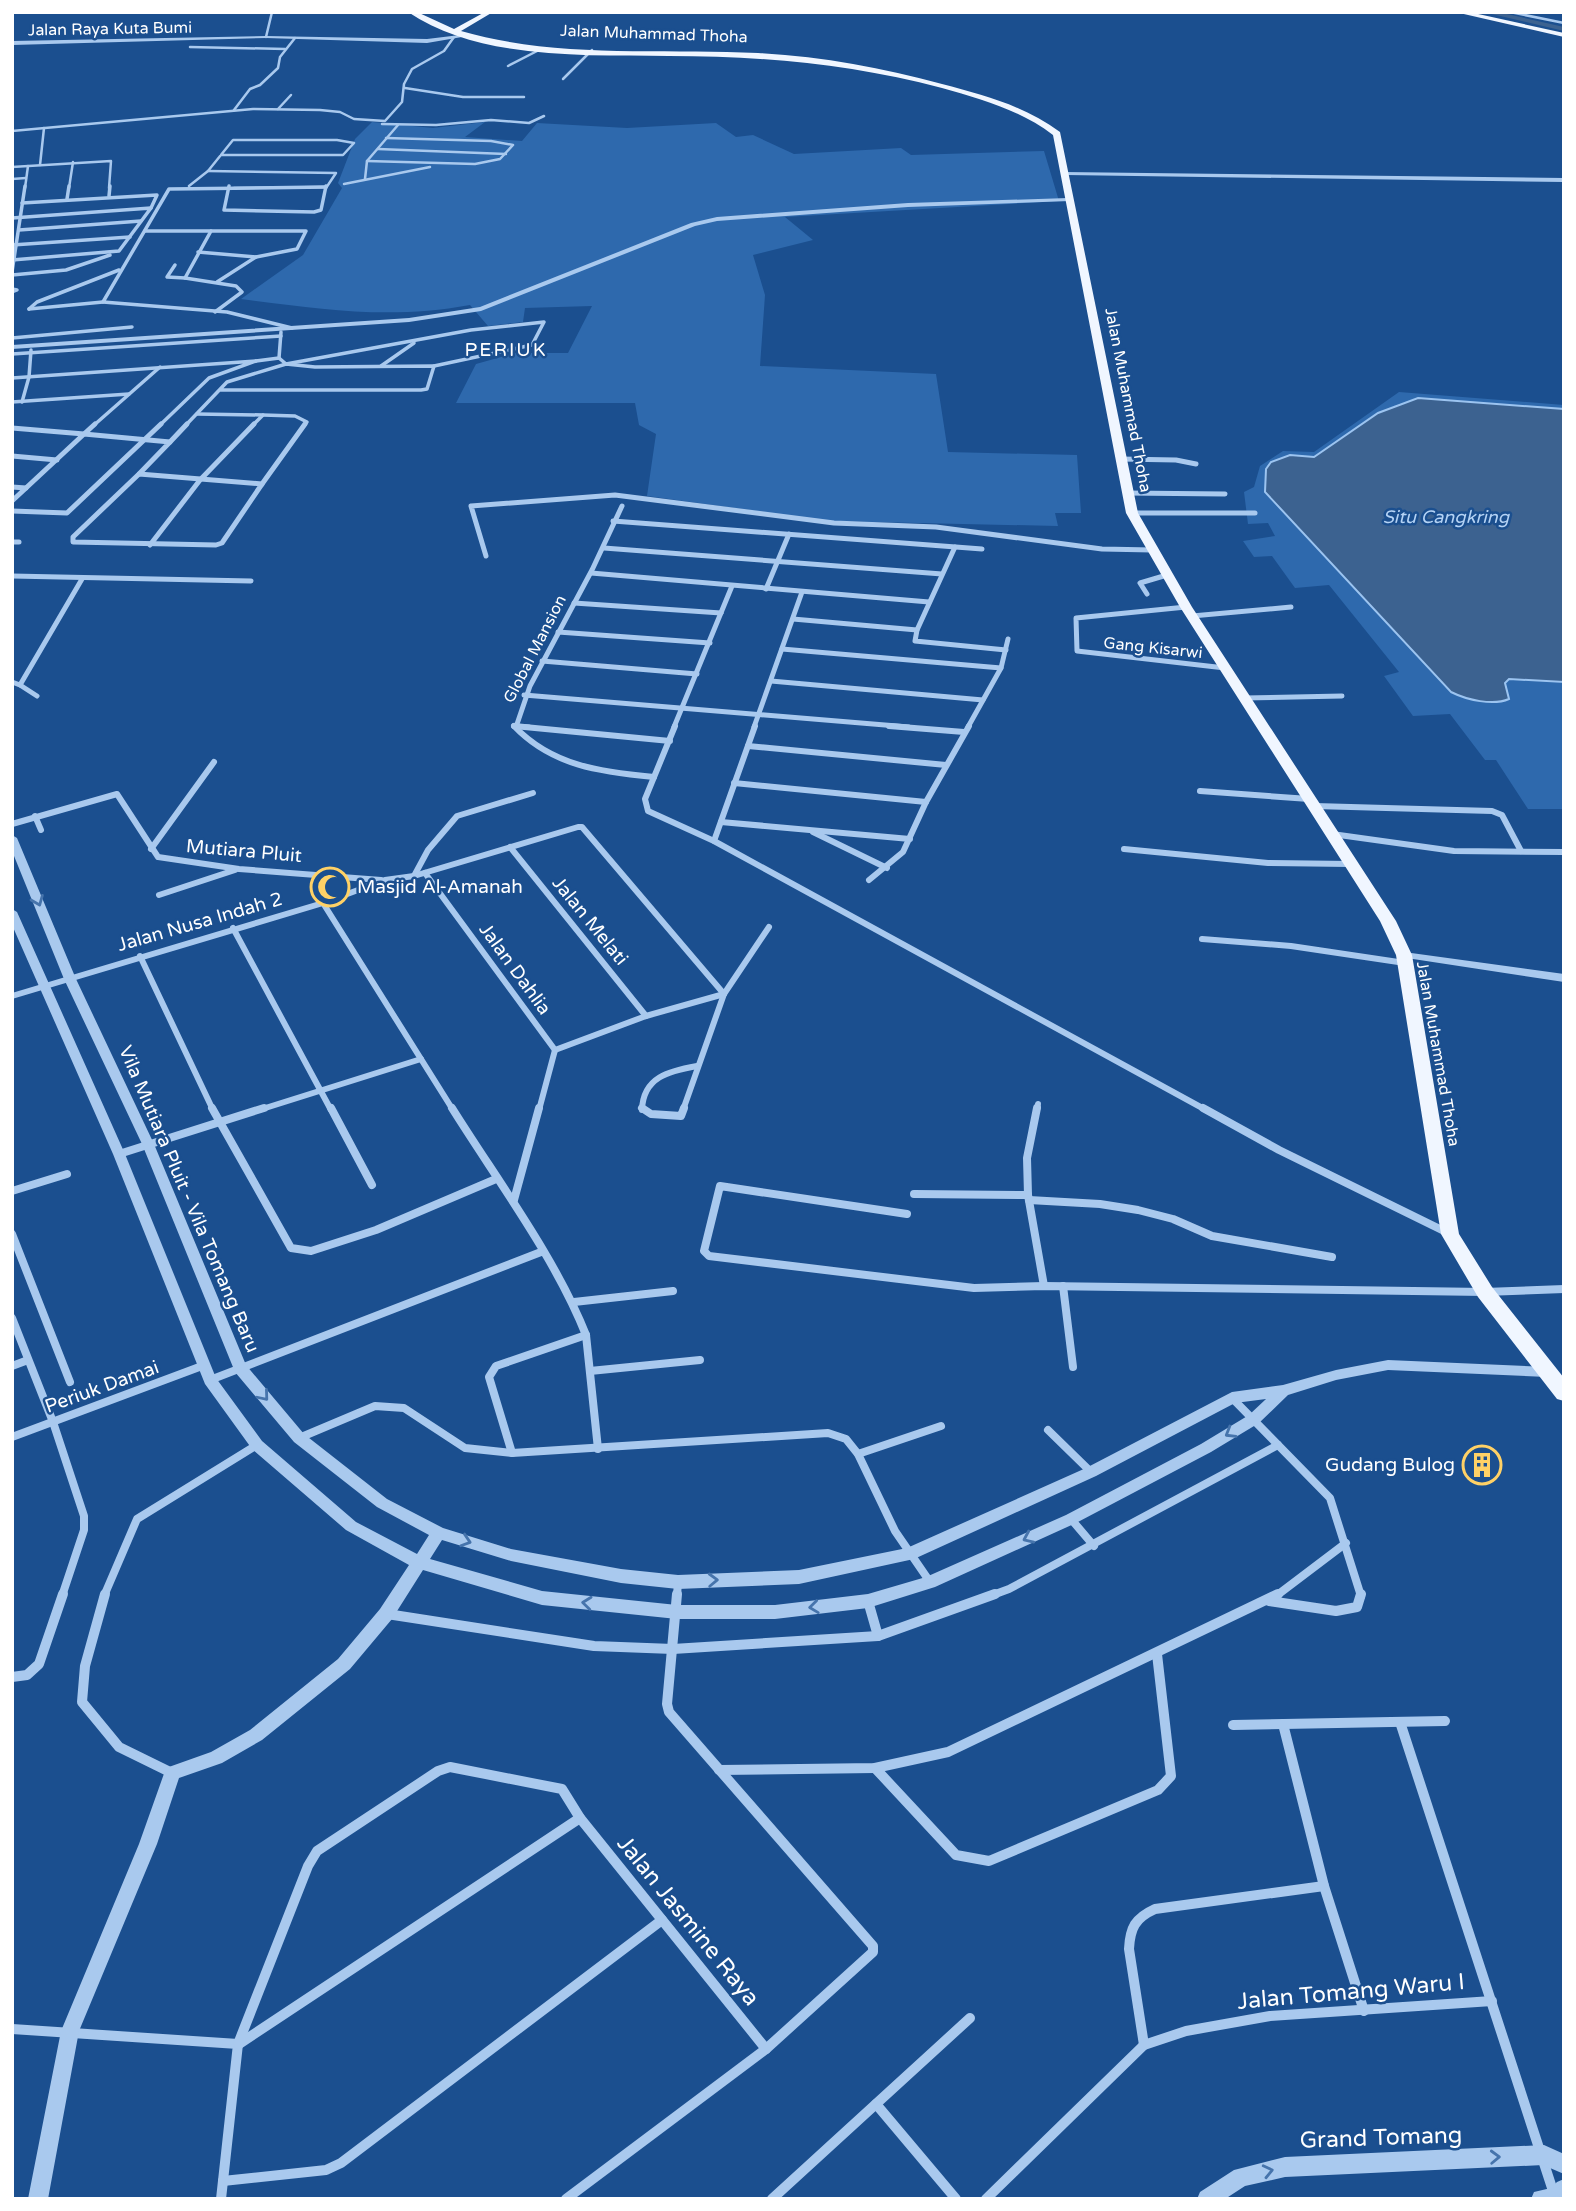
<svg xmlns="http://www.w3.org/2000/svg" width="1576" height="2211" font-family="'Varela Round',sans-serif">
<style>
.green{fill:#2e69ad}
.water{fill:#3c6290;stroke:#9cc4f0;stroke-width:2}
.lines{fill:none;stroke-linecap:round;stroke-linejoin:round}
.canal{fill:#3c6290;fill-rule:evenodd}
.minor-far5{stroke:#a9c9ee;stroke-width:2.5}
.minor-far4{stroke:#a9c9ee;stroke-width:3.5}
.minor-far3{stroke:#a9c9ee;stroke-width:5}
.minor-far2{stroke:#a9c9ee;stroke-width:6}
.minor-far1{stroke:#a9c9ee;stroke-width:8}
.minor{stroke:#a9c9ee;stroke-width:10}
.tertiary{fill:#a9c9ee;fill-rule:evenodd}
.primary{fill:#f0f6ff;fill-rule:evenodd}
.oneway{stroke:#4674ac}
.labels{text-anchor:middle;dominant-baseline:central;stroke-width:5;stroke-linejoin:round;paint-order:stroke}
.far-street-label{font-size:16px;fill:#fff;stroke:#1b4f8f}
.far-water-label{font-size:18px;font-style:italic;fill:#b5d3f5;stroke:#1b4f8f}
.far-quarter-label{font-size:19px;letter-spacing:2px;fill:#fff;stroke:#1b4f8f}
.street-label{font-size:19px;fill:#fff;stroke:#1b4f8f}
.poi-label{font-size:19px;fill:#fff;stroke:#1b4f8f;text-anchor:start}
.near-street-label{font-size:23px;fill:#fff;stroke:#1b4f8f}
</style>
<rect width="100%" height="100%" fill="#1b4f8f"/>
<g class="green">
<path d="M372 122 433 128 485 122 465 137 522 141 537 123 627 128 716 123 736 137 753 135 794 154 901 148 911 155 1044 151 1059 201 785 217 813 240 753 255 765 295 760 366 936 374 948 452 1077 455 1081 513H1055L1058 526 829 521 647 496 656 434 639 425 635 403H456L476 364 515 353H568L592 306 525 308 523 322 488 326 470 305C388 320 322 309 241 299L303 255 342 188 338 183 355 139Z"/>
<path d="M1399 392 1564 405V809H1528L1496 760H1485L1450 714 1413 716 1384 676 1399 672 1329 585 1295 588 1272 556 1254 557 1243 541 1275 536 1268 523 1248 524 1244 492 1254 487 1260 466 1283 451 1314 452Z"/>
</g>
<path class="water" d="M1418 398 1564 409V682L1509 679 1505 683 1509 699C1493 706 1467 700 1451 692L1265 492 1266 469 1271 462 1290 455 1314 457 1378 413Z"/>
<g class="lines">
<path class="canal" d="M1483 12H1498L1564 27V31Z"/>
<g class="minor-far5">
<path d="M1510 12 1564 23"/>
<path d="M266 37 272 12"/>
<path d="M190 47 285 49"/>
<path d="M508 66 541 49"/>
<path d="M563 79 592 50"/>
<path d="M405 88 463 97H524"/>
<path d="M278 109 291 95"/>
<path d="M234 110 250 89 260 85 278 68 280 57 295 38"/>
<path d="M382 124 436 125 491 120 529 123 544 116"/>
<path d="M12 131 253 109 320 110 340 112 354 119 385 121 402 102 404 84 412 69 444 51 454 37"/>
<path d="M378 149 506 154"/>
<path d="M367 161 475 164 500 159 513 145 491 141 386 138"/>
<path d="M40 165 44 128"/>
<path d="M12 167 111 161 109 188"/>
<path d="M208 171 336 173 326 188"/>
<path d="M12 179 26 178"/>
<path d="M365 179 367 161 398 125"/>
<path d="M344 184 430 167"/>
<path d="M189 186 208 171 233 140H337L354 143 343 155H221"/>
<path d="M25 188 28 166"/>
<path d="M69 188 73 162"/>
<path d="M234 188 326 187"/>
</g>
<g class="minor-far4">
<path d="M229 186 224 210 314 212 321 210 326 186"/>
<path d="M109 196 110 186"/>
<path d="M67 199 69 186"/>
<path d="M22 203 157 195 151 208"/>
<path d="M12 218 151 208 119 251 12 260"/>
<path d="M19 230 141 221"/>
<path d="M145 231H306L297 249 256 257 198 252"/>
<path d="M211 231 185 278 236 286 242 292 215 312"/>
<path d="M12 245 130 237"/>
<path d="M175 265 167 277 185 278"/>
<path d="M12 272 25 186"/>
<path d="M12 275 66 270 110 255"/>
<path d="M217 282 256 257"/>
<path d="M12 289 17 290 12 292"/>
<path d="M29 309 37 302 119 270"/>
<path d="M29 309 103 302"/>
<path d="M292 328 227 312 103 302 169 189 326 187"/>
<path d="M12 338 132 327"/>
<path d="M12 354 281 336"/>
<path d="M279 358 286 364 471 330 544 322 532 345 434 366"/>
<path d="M256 361 279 358 281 332"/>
<path d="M381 366 414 343"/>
<path d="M12 378 256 361 209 378 159 426"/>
<path d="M12 402 129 394"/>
<path d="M22 402 29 377 31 350"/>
<path d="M197 414 263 415 252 426"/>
<path d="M263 415 295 416 307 422 304 426"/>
<path d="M93 426 160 367"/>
<path d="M185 426 227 382 286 364 315 367 434 366 427 389 421 390H221"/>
</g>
<g class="minor-far3">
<path d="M12 428 84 434 95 424"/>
<path d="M170 442 187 424"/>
<path d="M12 456 57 460"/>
<path d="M1120 459 1176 460 1196 464"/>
<path d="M139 474 262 484 222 543 216 545 73 542V537Z"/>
<path d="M262 484 305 424"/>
<path d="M12 487 26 488"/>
<path d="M1126 493 1225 494"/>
<path d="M12 501 84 434 170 442 139 474"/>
<path d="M12 511 67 513 161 424"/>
<path d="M1132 513H1255"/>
<path d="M613 521 982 549"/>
<path d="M12 542H19"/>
<path d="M150 545 200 480 254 424"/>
<path d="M955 547 917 630 915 641 1006 650"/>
<path d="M604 548 942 574"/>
<path d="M486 556 471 506 615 495 834 523 936 527 1102 549 1152 550"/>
<path d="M591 573 929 602"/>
<path d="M12 576 251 581"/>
<path d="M766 589 789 534"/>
<path d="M1147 594 1140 583 1167 575"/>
<path d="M574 603 721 613"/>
<path d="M1186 607 1076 618 1077 651 1225 668"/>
<path d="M1192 616 1291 607"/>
<path d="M793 619 917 630"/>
<path d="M558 632 710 643"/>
<path d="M782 649 1001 668"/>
<path d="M542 661 697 674"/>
<path d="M771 681 983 700"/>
<path d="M12 682 20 685 82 579"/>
<path d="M20 685 37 696"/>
<path d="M524 695 909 727"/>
<path d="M1244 698 1342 696"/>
<path d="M514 726 529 727"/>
<path d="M516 727 530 686 592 570 622 506"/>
<path d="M674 727 732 586"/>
<path d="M754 727 802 592"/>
<path d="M968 727 1001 668 1008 639"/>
</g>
<g class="minor-far2">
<path d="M514 726C552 766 601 772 654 777"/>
<path d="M514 726 670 741"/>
<path d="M675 726 645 799 648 811 714 841 1206 1110"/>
<path d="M889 726 964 732"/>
<path d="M748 746 946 765"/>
<path d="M734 783 926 802"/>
<path d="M1200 791 1309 799"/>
<path d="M1315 806 1492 811 1502 815 1521 851"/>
<path d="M35 816 41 830"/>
<path d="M721 822 910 839"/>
<path d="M12 824 117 794 158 857 239 869 381 880"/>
<path d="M813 832 887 868"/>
<path d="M1332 834 1454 851 1564 852"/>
<path d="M714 841 755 726"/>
<path d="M510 847 646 1016"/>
<path d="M151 849 214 762"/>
<path d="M1124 849 1268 863 1350 864"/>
<path d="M425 873 555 1050"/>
<path d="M414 876 428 850 457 816 533 793"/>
<path d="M869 880 903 852 926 802 969 726"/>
<path d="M159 895 235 870"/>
<path d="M323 903 453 1110"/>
<path d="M233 928 331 1110"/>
<path d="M1202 939 1291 946 1405 963"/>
<path d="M140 956 213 1110"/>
<path d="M12 996 323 903 385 880 414 876 578 827H582L724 994"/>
<path d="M555 1050 646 1016 724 994"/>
<path d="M259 1110 421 1059"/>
<path d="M539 1110 555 1050"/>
<path d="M642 1110C643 1077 669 1071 697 1066"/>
<path d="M683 1110 724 994 769 927"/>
<path d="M1037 1110 1038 1104"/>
</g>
<g class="minor-far1">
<path d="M212 1108 291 1248 311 1251 376 1230 496 1179"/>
<path d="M331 1108 372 1185"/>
<path d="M452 1108C497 1180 555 1257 586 1335L496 1366 489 1377 512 1453"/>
<path d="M642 1108 651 1114 681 1116 684 1108"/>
<path d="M1037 1108 1027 1158 1028 1195 1044 1286"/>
<path d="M1203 1108 1279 1150 1446 1232"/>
<path d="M119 1154 264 1108"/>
<path d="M12 1191 67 1174"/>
<path d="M914 1194 1028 1195"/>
<path d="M514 1200 539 1108"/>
<path d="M1029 1200 1100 1204 1138 1210 1173 1219 1212 1236 1332 1257"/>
<path d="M907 1214 720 1186 704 1251 709 1256 974 1288 1044 1286 1485 1292 1564 1289"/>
<path d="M12 1234 70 1382"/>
<path d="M1063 1286 1073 1367"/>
<path d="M574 1302 673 1291"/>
<path d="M12 1318 53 1422 84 1516V1530L62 1596"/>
<path d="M586 1335 598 1449"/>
<path d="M12 1366 28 1360"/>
<path d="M590 1371 700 1360"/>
<path d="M210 1380 541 1252"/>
<path d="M1232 1398 1330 1498 1361 1596"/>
<path d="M1048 1430 1091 1472"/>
<path d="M12 1437 202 1366"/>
<path d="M299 1438 375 1406 404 1408 465 1448 512 1453 828 1433 846 1439 858 1454 895 1531 930 1582"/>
<path d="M858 1454 941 1426"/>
<path d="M1071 1519 1094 1546"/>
<path d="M104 1596 137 1519 257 1445"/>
<path d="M677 1596 678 1582"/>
<path d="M990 1596 1009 1589 1278 1445"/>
<path d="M1276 1596 1346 1543"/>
</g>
<g class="minor">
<path d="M105 1594 85 1666 82 1702 119 1747 172 1773"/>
<path d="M868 1601 878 1636"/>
<path d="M1269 1601 1336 1611 1357 1607 1361 1594"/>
<path d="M387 1614 594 1646 673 1649 878 1636 995 1594"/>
<path d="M12 1677 27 1675 39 1664 63 1594"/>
<path d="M1400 1722 1554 2194"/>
<path d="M1283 1724 1324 1886 1364 2011"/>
<path d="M1233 1725 1445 1721"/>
<path d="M875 1768 956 1855 989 1861 1158 1790 1171 1776 1157 1654"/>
<path d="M719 1770 875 1768 948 1752 1278 1594"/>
<path d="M12 2029 238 2044 221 2199"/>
<path d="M238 2044 308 1866 317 1851 438 1771 450 1767 562 1789 580 1818 766 2049"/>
<path d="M239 2044 580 1818"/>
<path d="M1144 2045 1129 1949C1130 1928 1135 1918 1155 1909L1324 1886"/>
<path d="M876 2104 956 2199"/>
<path d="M223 2181 326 2170 341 2163 662 1920"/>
<path d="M566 2199 766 2049 873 1952V1946L669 1712 667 1704 677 1594"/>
<path d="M772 2199 970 2018"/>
<path d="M986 2199 1144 2045 1186 2031 1270 2016 1492 2001"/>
</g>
<g class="tertiary">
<path d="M460 35 462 37 427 43 266 38 12 45V41L266 36 427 39Z"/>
<path d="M1064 172 1564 178V182L1066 175Z"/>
<path d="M1068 198 1070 201 908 207 717 221 695 226 481 311 409 322 12 349V345L409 318 480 307 691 223 717 217 908 203Z"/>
<path d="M12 835 17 838 76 979 154 1144 246 1365 304 1434 387 1499 443 1528 511 1549 621 1569 678 1575 799 1570 907 1548 1086 1468 1232 1392 1283 1385 1336 1370 1388 1360 1547 1367 1552 1368 1554 1372 1552 1376 1547 1377 1388 1370 1336 1380 1288 1395 1259 1423 1211 1452 1076 1523 935 1587 868 1608 775 1619H677L542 1605 423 1570 392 1619 350 1669 262 1740 222 1763 179 1778 157 1844 79 2031 48 2199H28L61 2031 139 1844 166 1768 211 1752 250 1730 338 1659 380 1609 409 1565 346 1530 252 1449 205 1384 113 1154 12 925V909L17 912 125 1154 216 1378 262 1441 356 1522 417 1554 429 1535 377 1507 294 1442 235 1372 142 1144 64 979 12 851ZM1266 1399 1249 1415 1201 1444 1066 1515 926 1577 868 1594 775 1605H677L542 1591 430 1559 442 1540 511 1561 621 1583 678 1589 799 1584 914 1559 1096 1476 1235 1403Z"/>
<path d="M1404 952 1564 974V982L1400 957 1398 955 1400 953Z"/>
<path d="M1544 2145 1564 2154V2174L1543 2165 1285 2177 1245 2186 1225 2199H1197L1200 2192 1234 2170 1285 2157Z"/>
<path d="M1564 2179V2199H1531L1534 2192 1551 2188 1557 2182Z"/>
</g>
<g class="primary">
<path d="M408 12H417L454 29 485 12H493L461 31C558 59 659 48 758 53 821 56 882 68 942 84 984 95 1025 106 1060 132L1138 513 1192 607 1396 921 1412 955 1459 1234 1492 1287 1564 1378V1401L1557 1399 1478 1297 1441 1234 1396 955 1380 921 1180 607 1126 513 1053 135C1020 110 981 99 942 88 851 64 762 56 669 56 584 55 479 60 408 12Z"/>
<path d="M1455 12H1469L1564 33V37Z"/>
</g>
</g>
<defs><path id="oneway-chevron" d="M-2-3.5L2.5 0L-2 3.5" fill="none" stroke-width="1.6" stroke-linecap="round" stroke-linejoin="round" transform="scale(1.75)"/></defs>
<g class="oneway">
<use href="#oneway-chevron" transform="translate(38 901) rotate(68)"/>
<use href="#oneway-chevron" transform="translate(264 1396) rotate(50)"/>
<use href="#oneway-chevron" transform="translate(1230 1433) rotate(149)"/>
<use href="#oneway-chevron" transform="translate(1028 1538) rotate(156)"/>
<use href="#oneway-chevron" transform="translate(466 1541) rotate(18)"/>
<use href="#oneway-chevron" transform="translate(713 1580) rotate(-2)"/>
<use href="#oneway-chevron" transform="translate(587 1603) rotate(-174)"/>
<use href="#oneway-chevron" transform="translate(814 1607) rotate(173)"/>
<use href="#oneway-chevron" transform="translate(1495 2157) rotate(-2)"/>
<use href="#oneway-chevron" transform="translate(1268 2171) rotate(-13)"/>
</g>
<defs>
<symbol id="mosque-ring" viewBox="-11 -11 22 22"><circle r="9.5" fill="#1b4f8f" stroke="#ffd166" stroke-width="1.5"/><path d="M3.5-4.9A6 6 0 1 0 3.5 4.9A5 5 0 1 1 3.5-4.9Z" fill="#ffd166"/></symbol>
<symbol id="building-ring" viewBox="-11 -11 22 22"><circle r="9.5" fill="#1b4f8f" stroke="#ffd166" stroke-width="1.5"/><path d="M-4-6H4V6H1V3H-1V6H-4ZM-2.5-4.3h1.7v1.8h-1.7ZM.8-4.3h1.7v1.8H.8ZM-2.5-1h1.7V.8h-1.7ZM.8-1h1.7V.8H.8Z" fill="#ffd166"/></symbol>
</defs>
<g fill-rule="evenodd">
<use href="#mosque-ring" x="308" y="865" width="44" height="44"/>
<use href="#building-ring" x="1460" y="1443" width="44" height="44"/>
</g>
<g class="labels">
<g class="far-street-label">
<text transform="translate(110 29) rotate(-1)">Jalan Raya Kuta Bumi</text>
<text transform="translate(654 34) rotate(2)">Jalan Muhammad Thoha</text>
<text transform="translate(1128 400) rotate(79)">Jalan Muhammad Thoha</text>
<text transform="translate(1153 648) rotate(6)">Gang Kisarwi</text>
<text transform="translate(535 649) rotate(-63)">Global Mansion</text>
<text transform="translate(1438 1054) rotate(80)">Jalan Muhammad Thoha</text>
</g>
<g class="far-water-label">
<text x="1446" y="517">Situ Cangkring</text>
</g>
<g class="far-quarter-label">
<text x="506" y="350">PERIUK</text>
</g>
<g class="street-label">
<text transform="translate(244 851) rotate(5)">Mutiara Pluit</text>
<text transform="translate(590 921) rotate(51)">Jalan Melati</text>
<text transform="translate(200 922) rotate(-16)">Jalan Nusa Indah 2</text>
<text transform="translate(515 969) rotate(54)">Jalan Dahlia</text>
<text transform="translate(189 1199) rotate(67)">Vila Mutiara Pluit - Vila Tomang Baru</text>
<text transform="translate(102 1387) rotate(-20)">Periuk Damai</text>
</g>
<g class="poi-label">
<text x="357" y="887">Masjid Al-Amanah</text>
<text x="1455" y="1465" text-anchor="end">Gudang Bulog</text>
</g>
<g class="near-street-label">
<text transform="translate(688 1921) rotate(51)">Jalan Jasmine Raya</text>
<text transform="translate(1351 1992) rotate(-5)">Jalan Tomang Waru I</text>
<text transform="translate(1381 2138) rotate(-2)">Grand Tomang</text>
</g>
</g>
<rect width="1576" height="2211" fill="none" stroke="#ffffff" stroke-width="28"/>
</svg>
